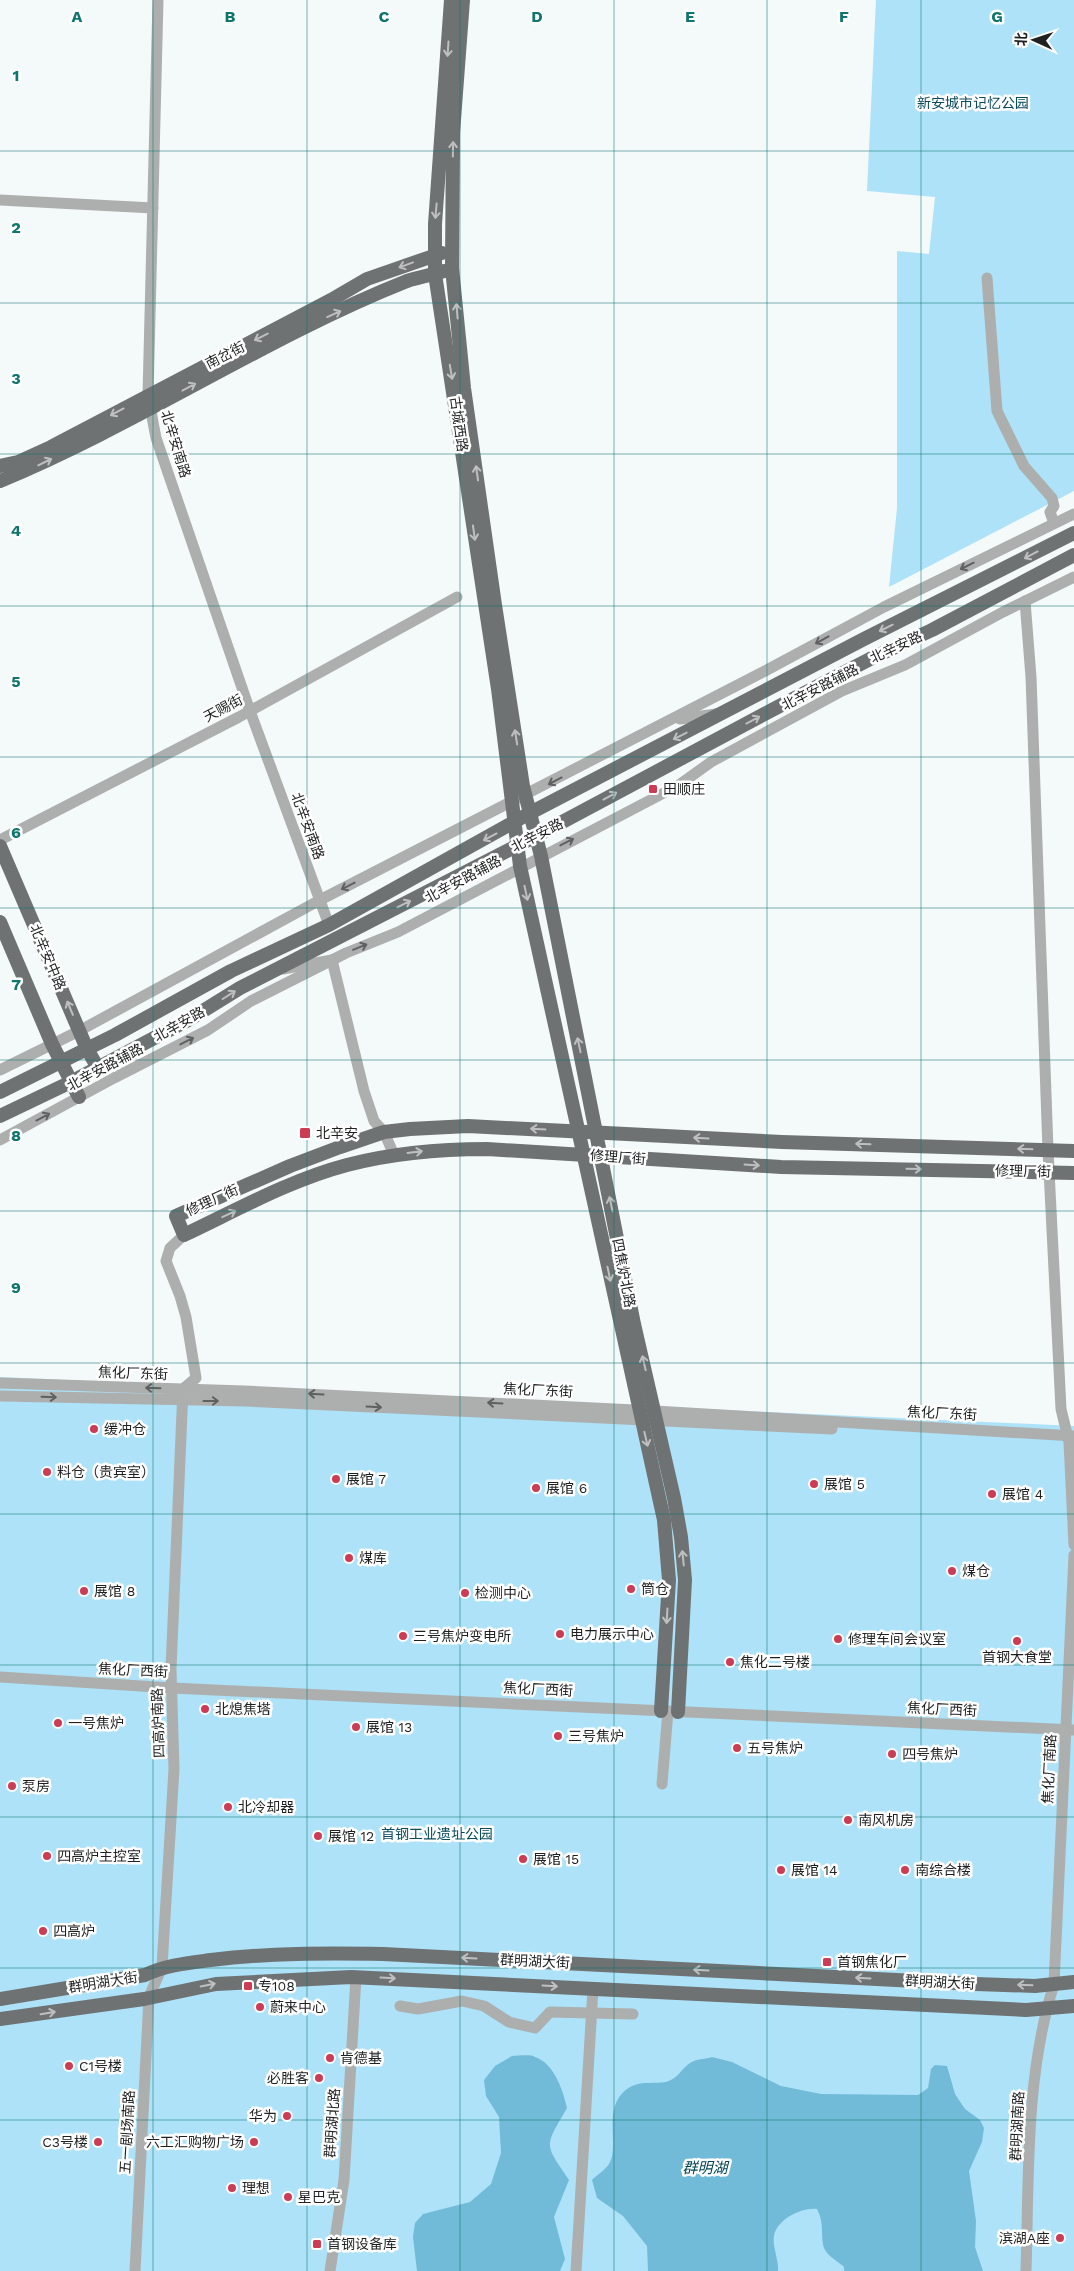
<svg xmlns="http://www.w3.org/2000/svg" width="1074" height="2271" font-family="'Work Sans','Noto Sans SC',sans-serif">
<style>
.green{fill:#ade2f8}
.water{fill:#72bbd8}
.lines{fill:none;stroke-linecap:round;stroke-linejoin:round}
.minor{stroke:#adafaf;stroke-width:11}
.major{stroke:#6f7273;stroke-width:14}
.oneway{stroke:#bec0c0}
.oneway2{stroke:#5f6061}
.grid{fill:none;stroke:#0f766e;stroke-width:1;stroke-opacity:0.55}
.poi-dot{fill:#cc3c55;stroke:#fff;stroke-width:2}
.labels{text-anchor:middle;dominant-baseline:central;stroke-width:5;stroke-linejoin:round;paint-order:stroke}
.park-label{font-size:14px;fill:#0a4b5e;stroke:#fff}
.street-label{font-size:14px;fill:#1f2021;stroke:#fff}
.poi-label{font-size:14px;fill:#1f2021;stroke:#fff;text-anchor:start}
.water-label{font-size:15px;font-style:italic;fill:#004558;stroke:#fff}
.grid-label{font-size:16px;text-anchor:middle;font-weight:bold;fill:#0f766e;stroke:#fff;stroke-width:5;stroke-linejoin:round;paint-order:stroke}
</style>
<rect width="100%" height="100%" fill="#f4f9fa"/>
<g class="green">
<path d="M876 0H1074V491L889 587 897 508V251L929 254 935 197 867 191Z"/>
<path d="M0 1377 1074 1426V2271H0Z"/>
</g>
<g class="water">
<path d="M512 2056C519 2056 530 2054 535 2057 555 2064 563 2091 567 2108 544 2148 544 2143 569 2180L554 2217 565 2259 560 2271H417L413 2237 415 2223 423 2214 470 2202 491 2184 501 2153 499 2117 486 2096 484 2080 495 2066Z"/>
<path d="M712 2057 732 2062 781 2086 821 2094 918 2095 928 2088 931 2069 935 2065 947 2066 955 2094 965 2109 980 2120 984 2128 982 2142 969 2171 976 2221 975 2247 983 2271H844V2267C838 2261 827 2256 824 2248 820 2234 825 2225 817 2209 802 2207 777 2219 774 2236 772 2246 779 2260 778 2271H648L647 2246 623 2216 597 2198 592 2180C597 2175 605 2170 609 2164 621 2145 599 2103 632 2086 643 2081 654 2084 666 2082 678 2079 681 2069 690 2063 695 2059 706 2059 712 2057Z"/>
</g>
<g class="lines">
<g class="minor">
<path d="M158 0 148 395 156 438 250 711 329 925"/>
<path d="M0 200 153 208"/>
<path d="M987 278 997 411 1024 466 1052 498 1054 506 1050 512 1054 523"/>
<path d="M1025 601 1031 677 1048 1150 1061 1409 1069 1442 1074 1545"/>
<path d="M680 719 716 714"/>
<path d="M0 840 239 717 457 597"/>
<path d="M283 969 332 960 364 1091 374 1121 384 1132 394 1155"/>
<path d="M0 1070 79 1031 320 900 765 671 884 607 1074 514"/>
<path d="M0 1140 114 1078 208 1030 251 1001 346 953 398 932 658 796 679 785 711 762 842 691 905 665 1003 612 1074 577"/>
<path d="M0 1383 244 1391 655 1411 1074 1436"/>
<path d="M0 1396 246 1401 832 1429"/>
<path d="M0 1677 172 1688 1074 1730"/>
<path d="M662 1784 668 1711"/>
<path d="M400 2006 418 2009 462 2001 484 2006 509 2022 535 2028 550 2012 633 2014"/>
<path d="M135 2271 149 1997 162 1967 174 1769 171 1669 183 1389 196 1378 186 1317 180 1296 166 1261 170 1248 184 1235"/>
<path d="M330 2271 344 2180 356 1977"/>
<path d="M576 2271 593 1989"/>
<path d="M1026 2271C1029 2176 1025 2076 1054 1984L1074 1555"/>
</g>
<g class="major">
<path d="M451 0 435 224V274L498 689 520 866 664 1520 669 1580 661 1711"/>
<path d="M463 0 453 133 452 268 464 388 495 605 523 786 541 856 634 1324 674 1498 681 1537 685 1580 678 1712"/>
<path d="M0 466 18 462 51 447 331 300 367 279 442 253"/>
<path d="M0 481C140 423 266 337 407 281 419 277 432 275 444 271"/>
<path d="M0 846 87 1049 98 1068"/>
<path d="M0 922 52 1044 79 1097"/>
<path d="M0 1092 115 1035 231 971 329 925 530 813 864 639 1074 533"/>
<path d="M0 1116 71 1082 190 1019 240 988 536 836 772 710 872 658 932 630 1074 555"/>
<path d="M1074 1151 782 1142 468 1126 410 1129 384 1132 340 1147 290 1166 176 1216 184 1235C237 1210 290 1180 347 1165 393 1153 439 1149 487 1149L781 1167 1074 1173"/>
<path d="M0 1999 145 1975C166 1965 188 1963 211 1960 269 1953 325 1953 383 1954L976 1984 1035 1986 1074 1982"/>
<path d="M0 2019 144 1999 216 1984 351 1977 1026 2010 1074 2006"/>
</g>
</g>
<defs><path id="oneway-shaft" d="M-6 0H5M1.5-3L5.5 0L1.5 3" fill="none" stroke-width="1.6" stroke-linecap="round" stroke-linejoin="round" transform="scale(1.25)"/></defs>
<g class="oneway">
<use href="#oneway-shaft" transform="translate(448 49) rotate(94)"/>
<use href="#oneway-shaft" transform="translate(453 149) rotate(-89)"/>
<use href="#oneway-shaft" transform="translate(436 211) rotate(95)"/>
<use href="#oneway-shaft" transform="translate(406 265) rotate(160)"/>
<use href="#oneway-shaft" transform="translate(457 311) rotate(-95)"/>
<use href="#oneway-shaft" transform="translate(334 314) rotate(-24)"/>
<use href="#oneway-shaft" transform="translate(261 337) rotate(153)"/>
<use href="#oneway-shaft" transform="translate(451 372) rotate(80)"/>
<use href="#oneway-shaft" transform="translate(189 387) rotate(-28)"/>
<use href="#oneway-shaft" transform="translate(117 412) rotate(152)"/>
<use href="#oneway-shaft" transform="translate(45 462) rotate(-26)"/>
<use href="#oneway-shaft" transform="translate(477 473) rotate(-98)"/>
<use href="#oneway-shaft" transform="translate(474 533) rotate(82)"/>
<use href="#oneway-shaft" transform="translate(1031 555) rotate(152)"/>
<use href="#oneway-shaft" transform="translate(886 628) rotate(154)"/>
<use href="#oneway-shaft" transform="translate(753 720) rotate(-28)"/>
<use href="#oneway-shaft" transform="translate(680 736) rotate(153)"/>
<use href="#oneway-shaft" transform="translate(516 737) rotate(-99)"/>
<use href="#oneway-shaft" transform="translate(610 796) rotate(-28)"/>
<use href="#oneway-shaft" transform="translate(490 837) rotate(152)"/>
<use href="#oneway-shaft" transform="translate(526 893) rotate(78)"/>
<use href="#oneway-shaft" transform="translate(404 904) rotate(-27)"/>
<use href="#oneway-shaft" transform="translate(229 995) rotate(-32)"/>
<use href="#oneway-shaft" transform="translate(70 1008) rotate(-113)"/>
<use href="#oneway-shaft" transform="translate(579 1045) rotate(-102)"/>
<use href="#oneway-shaft" transform="translate(538 1129) rotate(-177)"/>
<use href="#oneway-shaft" transform="translate(701 1138) rotate(-177)"/>
<use href="#oneway-shaft" transform="translate(863 1144) rotate(-178)"/>
<use href="#oneway-shaft" transform="translate(1025 1149) rotate(-178)"/>
<use href="#oneway-shaft" transform="translate(415 1152) rotate(-7)"/>
<use href="#oneway-shaft" transform="translate(752 1165) rotate(4)"/>
<use href="#oneway-shaft" transform="translate(914 1169) rotate(1)"/>
<use href="#oneway-shaft" transform="translate(611 1204) rotate(-102)"/>
<use href="#oneway-shaft" transform="translate(229 1214) rotate(-25)"/>
<use href="#oneway-shaft" transform="translate(609 1274) rotate(78)"/>
<use href="#oneway-shaft" transform="translate(644 1363) rotate(-103)"/>
<use href="#oneway-shaft" transform="translate(646 1439) rotate(77)"/>
<use href="#oneway-shaft" transform="translate(683 1558) rotate(-96)"/>
<use href="#oneway-shaft" transform="translate(667 1616) rotate(93)"/>
<use href="#oneway-shaft" transform="translate(469 1958) rotate(-177)"/>
<use href="#oneway-shaft" transform="translate(701 1970) rotate(-177)"/>
<use href="#oneway-shaft" transform="translate(388 1978) rotate(3)"/>
<use href="#oneway-shaft" transform="translate(863 1978) rotate(-177)"/>
<use href="#oneway-shaft" transform="translate(208 1985) rotate(-11)"/>
<use href="#oneway-shaft" transform="translate(1025 1985) rotate(-178)"/>
<use href="#oneway-shaft" transform="translate(550 1986) rotate(3)"/>
<use href="#oneway-shaft" transform="translate(48 2013) rotate(-9)"/>
</g>
<g class="oneway2">
<use href="#oneway-shaft" transform="translate(967 566) rotate(154)"/>
<use href="#oneway-shaft" transform="translate(822 640) rotate(151)"/>
<use href="#oneway-shaft" transform="translate(555 781) rotate(152)"/>
<use href="#oneway-shaft" transform="translate(567 842) rotate(-27)"/>
<use href="#oneway-shaft" transform="translate(348 886) rotate(153)"/>
<use href="#oneway-shaft" transform="translate(360 947) rotate(-22)"/>
<use href="#oneway-shaft" transform="translate(187 1041) rotate(-27)"/>
<use href="#oneway-shaft" transform="translate(43 1117) rotate(-28)"/>
<use href="#oneway-shaft" transform="translate(153 1388) rotate(-178)"/>
<use href="#oneway-shaft" transform="translate(316 1394) rotate(-177)"/>
<use href="#oneway-shaft" transform="translate(49 1397) rotate(2)"/>
<use href="#oneway-shaft" transform="translate(211 1401)"/>
<use href="#oneway-shaft" transform="translate(495 1403) rotate(-177)"/>
<use href="#oneway-shaft" transform="translate(374 1407) rotate(3)"/>
</g>
<path class="grid" d="M153 0V2271M307 0V2271M460 0V2271M614 0V2271M767 0V2271M921 0V2271M0 151H1074M0 303H1074M0 454H1074M0 606H1074M0 757H1074M0 908H1074M0 1060H1074M0 1211H1074M0 1363H1074M0 1514H1074M0 1665H1074M0 1817H1074M0 1968H1074M0 2120H1074"/>
<g class="poi-dot">
<rect x="648" y="784" width="10" height="10" rx="2.5"/>
<rect x="299" y="1127" width="12" height="12" rx="2.5"/>
<circle cx="94" cy="1429" r="5"/>
<circle cx="47" cy="1472" r="5"/>
<circle cx="336" cy="1479" r="5"/>
<circle cx="814" cy="1484" r="5"/>
<circle cx="536" cy="1488" r="5"/>
<circle cx="992" cy="1494" r="5"/>
<circle cx="349" cy="1558" r="5"/>
<circle cx="952" cy="1571" r="5"/>
<circle cx="631" cy="1589" r="5"/>
<circle cx="84" cy="1591" r="5"/>
<circle cx="465" cy="1593" r="5"/>
<circle cx="560" cy="1634" r="5"/>
<circle cx="403" cy="1636" r="5"/>
<circle cx="838" cy="1639" r="5"/>
<circle cx="1017" cy="1641" r="5"/>
<circle cx="730" cy="1662" r="5"/>
<circle cx="205" cy="1709" r="5"/>
<circle cx="58" cy="1723" r="5"/>
<circle cx="356" cy="1727" r="5"/>
<circle cx="558" cy="1736" r="5"/>
<circle cx="737" cy="1748" r="5"/>
<circle cx="892" cy="1754" r="5"/>
<circle cx="12" cy="1786" r="5"/>
<circle cx="228" cy="1807" r="5"/>
<circle cx="848" cy="1820" r="5"/>
<circle cx="318" cy="1836" r="5"/>
<circle cx="47" cy="1856" r="5"/>
<circle cx="523" cy="1859" r="5"/>
<circle cx="781" cy="1870" r="5"/>
<circle cx="905" cy="1870" r="5"/>
<circle cx="43" cy="1931" r="5"/>
<rect x="822" y="1957" width="10" height="10" rx="2.5"/>
<rect x="243" y="1981" width="10" height="10" rx="2.5"/>
<circle cx="260" cy="2007" r="5"/>
<circle cx="330" cy="2058" r="5"/>
<circle cx="69" cy="2066" r="5"/>
<circle cx="319" cy="2078" r="5"/>
<circle cx="287" cy="2116" r="5"/>
<circle cx="98" cy="2142" r="5"/>
<circle cx="254" cy="2142" r="5"/>
<circle cx="232" cy="2188" r="5"/>
<circle cx="288" cy="2197" r="5"/>
<circle cx="1060" cy="2238" r="5"/>
<rect x="312" y="2239" width="10" height="10" rx="2.5"/>
</g>
<g class="labels">
<g class="park-label">
<text x="973" y="103">新安城市记忆公园</text>
<text x="437" y="1834">首钢工业遗址公园</text>
</g>
<g class="street-label">
<text transform="translate(225 355) rotate(-27)">南岔街</text>
<text transform="translate(459 424) rotate(82)">古城西路</text>
<text transform="translate(176 444) rotate(73)">北辛安南路</text>
<text transform="translate(896 647) rotate(-25)">北辛安路</text>
<text transform="translate(820 687) rotate(-27)">北辛安路辅路</text>
<text transform="translate(223 708) rotate(-28)">天赐街</text>
<text transform="translate(308 826) rotate(70)">北辛安南路</text>
<text transform="translate(537 835) rotate(-27)">北辛安路</text>
<text transform="translate(463 879) rotate(-28)">北辛安路辅路</text>
<text transform="translate(48 957) rotate(67)">北辛安中路</text>
<text transform="translate(179 1024) rotate(-29)">北辛安路</text>
<text transform="translate(105 1067) rotate(-28)">北辛安路辅路</text>
<text transform="translate(618 1157) rotate(4)">修理厂街</text>
<text transform="translate(1023 1171) rotate(1)">修理厂街</text>
<text transform="translate(212 1200) rotate(-24)">修理厂街</text>
<text transform="translate(624 1273) rotate(79)">四焦炉北路</text>
<text transform="translate(133 1373) rotate(2)">焦化厂东街</text>
<text transform="translate(538 1390) rotate(3)">焦化厂东街</text>
<text transform="translate(942 1413) rotate(3)">焦化厂东街</text>
<text transform="translate(133 1670) rotate(3)">焦化厂西街</text>
<text transform="translate(538 1689) rotate(3)">焦化厂西街</text>
<text transform="translate(942 1709) rotate(3)">焦化厂西街</text>
<text transform="translate(158 1723) rotate(-92)">四高炉南路</text>
<text transform="translate(1049 1769) rotate(-87)">焦化厂南路</text>
<text transform="translate(535 1961) rotate(3)">群明湖大街</text>
<text transform="translate(103 1982) rotate(-9)">群明湖大街</text>
<text transform="translate(940 1982) rotate(3)">群明湖大街</text>
<text transform="translate(332 2123) rotate(-86)">群明湖北路</text>
<text transform="translate(1017 2126) rotate(-87)">群明湖南路</text>
<text transform="translate(127 2132) rotate(-87)">五一剧场南路</text>
</g>
<g class="poi-label">
<text x="663" y="789">田顺庄</text>
<text x="316" y="1133">北辛安</text>
<text x="104" y="1429">缓冲仓</text>
<text x="57" y="1472">料仓（贵宾室）</text>
<text x="346" y="1479">展馆 7</text>
<text x="824" y="1484">展馆 5</text>
<text x="546" y="1488">展馆 6</text>
<text x="1002" y="1494">展馆 4</text>
<text x="359" y="1558">煤库</text>
<text x="962" y="1571">煤仓</text>
<text x="641" y="1589">筒仓</text>
<text x="94" y="1591">展馆 8</text>
<text x="475" y="1593">检测中心</text>
<text x="570" y="1634">电力展示中心</text>
<text x="413" y="1636">三号焦炉变电所</text>
<text x="848" y="1639">修理车间会议室</text>
<text x="1017" y="1657" text-anchor="middle">首钢大食堂</text>
<text x="740" y="1662">焦化二号楼</text>
<text x="215" y="1709">北熄焦塔</text>
<text x="68" y="1723">一号焦炉</text>
<text x="366" y="1727">展馆 13</text>
<text x="568" y="1736">三号焦炉</text>
<text x="747" y="1748">五号焦炉</text>
<text x="902" y="1754">四号焦炉</text>
<text x="22" y="1786">泵房</text>
<text x="238" y="1807">北冷却器</text>
<text x="858" y="1820">南风机房</text>
<text x="328" y="1836">展馆 12</text>
<text x="57" y="1856">四高炉主控室</text>
<text x="533" y="1859">展馆 15</text>
<text x="791" y="1870">展馆 14</text>
<text x="915" y="1870">南综合楼</text>
<text x="53" y="1931">四高炉</text>
<text x="837" y="1962">首钢焦化厂</text>
<text x="258" y="1986">专108</text>
<text x="270" y="2007">蔚来中心</text>
<text x="340" y="2058">肯德基</text>
<text x="79" y="2066">C1号楼</text>
<text x="309" y="2078" text-anchor="end">必胜客</text>
<text x="277" y="2116" text-anchor="end">华为</text>
<text x="88" y="2142" text-anchor="end">C3号楼</text>
<text x="244" y="2142" text-anchor="end">六工汇购物广场</text>
<text x="242" y="2188">理想</text>
<text x="298" y="2197">星巴克</text>
<text x="1050" y="2238" text-anchor="end">滨湖A座</text>
<text x="327" y="2244">首钢设备库</text>
</g>
<g class="water-label">
<text x="705" y="2168">群明湖</text>
</g>
</g>
<g class="grid-label">
<text x="77" y="22">A</text>
<text x="230" y="22">B</text>
<text x="384" y="22">C</text>
<text x="537" y="22">D</text>
<text x="690" y="22">E</text>
<text x="844" y="22">F</text>
<text x="997" y="22">G</text>
<text x="16" y="81">1</text>
<text x="16" y="233">2</text>
<text x="16" y="384">3</text>
<text x="16" y="536">4</text>
<text x="16" y="687">5</text>
<text x="16" y="838">6</text>
<text x="16" y="990">7</text>
<text x="16" y="1141">8</text>
<text x="16" y="1293">9</text>
</g>
<g transform="translate(1034 40) rotate(273)" stroke="#ffffff" stroke-width="4" paint-order="stroke">
<path d="M0-4L9 19L0 12L-9 19Z" fill="#1f2021"/>
<text y="-8" font-size="14" font-weight="bold" text-anchor="middle" fill="#1f2021">北</text>
</g>
</svg>
